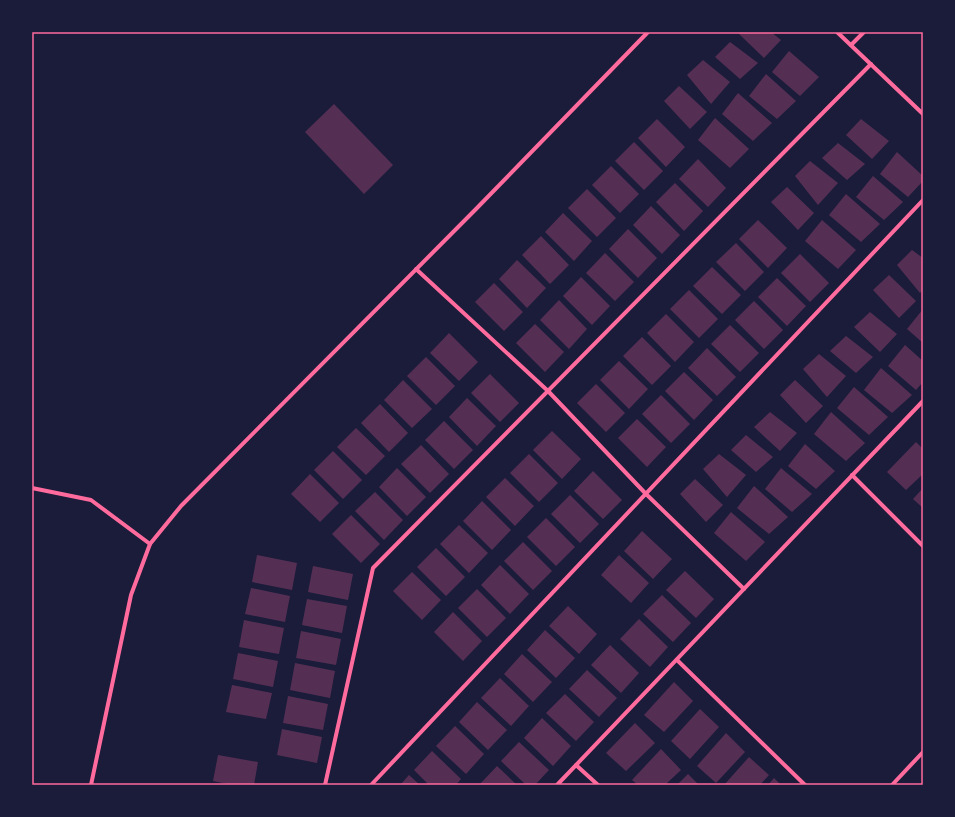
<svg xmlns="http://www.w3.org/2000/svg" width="955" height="817" font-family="'Sofia Sans Condensed',sans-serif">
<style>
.building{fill:#542f53}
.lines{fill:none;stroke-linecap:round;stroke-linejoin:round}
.minor{stroke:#ff6b9d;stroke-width:4}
.neatline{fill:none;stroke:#ff6b9d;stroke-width:1.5}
</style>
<rect width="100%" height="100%" fill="#1b1b3a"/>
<g class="building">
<path d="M740 32H771L781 40 764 58 738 33Z"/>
<path d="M730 42 758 63 740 79 715 57Z"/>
<path d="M789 51 819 77 800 96 772 72Z"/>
<path d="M703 60 730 82 711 104 687 75Z"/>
<path d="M766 74 796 101 777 119 749 96Z"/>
<path d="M679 86 707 112 690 129 664 101Z"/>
<path d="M738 93 772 123 753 141 722 114Z"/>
<path d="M334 104 393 165 364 194 305 132Z"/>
<path d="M715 118 749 149 730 168 698 140Z"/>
<path d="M657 119 685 147 666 167 638 138Z"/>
<path d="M861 119 889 141 872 159 846 135Z"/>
<path d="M634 142 663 171 644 190 615 161Z"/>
<path d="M838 143 865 164 847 180 822 158Z"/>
<path d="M897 152 923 176V181L908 197 880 174Z"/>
<path d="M698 159 726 188 708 207 679 179Z"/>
<path d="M810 161 838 183 818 205 795 176Z"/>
<path d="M611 166 639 194 620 213 592 185Z"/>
<path d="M873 176 903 202 884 220 856 197Z"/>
<path d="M675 183 703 211 684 231 656 202Z"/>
<path d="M787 187 814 213 798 230 771 202Z"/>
<path d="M587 189 616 218 597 237 568 208Z"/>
<path d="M846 194 880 224 861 242 829 215Z"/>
<path d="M651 206 680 235 662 254 633 225Z"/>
<path d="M563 213 592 241 574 261 545 232Z"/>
<path d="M758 220 787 248 768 268 739 239Z"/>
<path d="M822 220 856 250 838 269 805 241Z"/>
<path d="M628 229 657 258 638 278 609 249Z"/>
<path d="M541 236 569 265 550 284 522 255Z"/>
<path d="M736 243 764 272 745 291 716 262Z"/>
<path d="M912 250 923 258V290L920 293 897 265Z"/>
<path d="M605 253 634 282 615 301 586 273Z"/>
<path d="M800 254 829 283 810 302 781 273Z"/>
<path d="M517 260 546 288 527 308 499 279Z"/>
<path d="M712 267 741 295 722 314 693 286Z"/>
<path d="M889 275 916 301 899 318 873 290Z"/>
<path d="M581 277 610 306 592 325 563 296Z"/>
<path d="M777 278 806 306 787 326 758 297Z"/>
<path d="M494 283 523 312 504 331 475 302Z"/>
<path d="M689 290 718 319 699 338 670 309Z"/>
<path d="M559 300 587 329 569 349 540 320Z"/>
<path d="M754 301 783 330 764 349 735 320Z"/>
<path d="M923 309V343L907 329Z"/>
<path d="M870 312 897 334 880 352 854 327Z"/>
<path d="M666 314 694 342 675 362 647 333Z"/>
<path d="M535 324 564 352 545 372 516 343Z"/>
<path d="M730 325 759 353 740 372 711 344Z"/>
<path d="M449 333 478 362 459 381 430 353Z"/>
<path d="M846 336 873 357 856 373 830 351Z"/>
<path d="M642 337 671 366 652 385 623 356Z"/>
<path d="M905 345 923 361V382L916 390 888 366Z"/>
<path d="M707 348 736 377 717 396 688 368Z"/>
<path d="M819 354 846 376 827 397 803 369Z"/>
<path d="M426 357 455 386 436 405 407 376Z"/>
<path d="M619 361 648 389 629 409 600 380Z"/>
<path d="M881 368 912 395 892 413 864 390Z"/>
<path d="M684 372 713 400 694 420 665 391Z"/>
<path d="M490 374 519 403 500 422 471 393Z"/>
<path d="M403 380 432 409 412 428 384 400Z"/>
<path d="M795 380 823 406 806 423 780 395Z"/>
<path d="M596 384 625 413 606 432 577 403Z"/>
<path d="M854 387 888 417 869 435 837 408Z"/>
<path d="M661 395 690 424 671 443 642 414Z"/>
<path d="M467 398 496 426 477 446 449 417Z"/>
<path d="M380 404 408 433 389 452 361 423Z"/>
<path d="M770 412 797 433 780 451 754 427Z"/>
<path d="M831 412 865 443 846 461 814 434Z"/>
<path d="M637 419 666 447 647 467 618 438Z"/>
<path d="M444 421 473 450 454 469 425 440Z"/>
<path d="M356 428 385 456 366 475 337 447Z"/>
<path d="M552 431 581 459 562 479 533 450Z"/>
<path d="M746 435 773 457 756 472 731 450Z"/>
<path d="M916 442 923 449V474L906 490 887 472Z"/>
<path d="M805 444 835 471 816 489 788 466Z"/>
<path d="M421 445 449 474 430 493 401 464Z"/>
<path d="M333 451 362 480 343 499 314 470Z"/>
<path d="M529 454 558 483 539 502 510 473Z"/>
<path d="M719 454 746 475 727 497 703 469Z"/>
<path d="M397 468 426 497 407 516 379 487Z"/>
<path d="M781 468 812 494 792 512 765 489Z"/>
<path d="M593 471 622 500 603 519 574 491Z"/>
<path d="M310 474 339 503 320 522 291 494Z"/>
<path d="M505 478 534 506 515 526 486 497Z"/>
<path d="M695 479 723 505 706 522 680 494Z"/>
<path d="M754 486 788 517 769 534 737 508Z"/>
<path d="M923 488V508L913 499Z"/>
<path d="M375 492 403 520 384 540 355 511Z"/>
<path d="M570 495 599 524 580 543 551 514Z"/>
<path d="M482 501 511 530 492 550 463 521Z"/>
<path d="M731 512 765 542 746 561 714 533Z"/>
<path d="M351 515 380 544 361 563 332 534Z"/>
<path d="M546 518 575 547 556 566 527 537Z"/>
<path d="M459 525 488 553 469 573 440 544Z"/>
<path d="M642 531 672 559 653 579 624 551Z"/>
<path d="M523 542 552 571 533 590 504 561Z"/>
<path d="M436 548 465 577 446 596 417 567Z"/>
<path d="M257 555 297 563 292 590 252 582Z"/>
<path d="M619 555 649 583 631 603 601 575Z"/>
<path d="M500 565 529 594 510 614 481 585Z"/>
<path d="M313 566 353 574 348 600 308 592Z"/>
<path d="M685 571 714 599 696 618 666 590Z"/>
<path d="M412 572 441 600 422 620 393 591Z"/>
<path d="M251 588 290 596 285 622 245 614Z"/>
<path d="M477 589 506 618 487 637 458 608Z"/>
<path d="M662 595 691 623 673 642 643 614Z"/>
<path d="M307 599 347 606 342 633 302 625Z"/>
<path d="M568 606 597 634 579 654 549 626Z"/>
<path d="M453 612 482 641 463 661 434 632Z"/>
<path d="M639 619 668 647 650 667 620 639Z"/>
<path d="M244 620 284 628 279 654 239 647Z"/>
<path d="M545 630 575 658 556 678 527 650Z"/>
<path d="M301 631 341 639 336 665 296 658Z"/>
<path d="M610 645 639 673 621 693 591 665Z"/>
<path d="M238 653 278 661 273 687 233 679Z"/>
<path d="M522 654 552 682 533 702 504 674Z"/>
<path d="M295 663 335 671 330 698 290 690Z"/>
<path d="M587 670 617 698 599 717 569 689Z"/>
<path d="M500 678 529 706 511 726 481 698Z"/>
<path d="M674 682 693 701 664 732 644 715Z"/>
<path d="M232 685 272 693 266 719 226 712Z"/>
<path d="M565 694 594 722 576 741 546 713Z"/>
<path d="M288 696 328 704 323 730 283 723Z"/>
<path d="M477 702 507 730 488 750 459 722Z"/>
<path d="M700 709 719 727 690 759 671 741Z"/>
<path d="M542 718 571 746 553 766 524 738Z"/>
<path d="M635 723 655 743 626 771 606 753Z"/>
<path d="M455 726 484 754 466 774 436 746Z"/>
<path d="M282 729 322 737 317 763 277 755Z"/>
<path d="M726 733 745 752 716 783 697 766Z"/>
<path d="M519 742 549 770 535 785H526L501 761Z"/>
<path d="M661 749 681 770 665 785H638L632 780Z"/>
<path d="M432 751 461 779 456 785H429L414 770Z"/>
<path d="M218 755 258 762 254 785H232L213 781Z"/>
<path d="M749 757 769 775 760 785H724Z"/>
<path d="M497 766 517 785H479Z"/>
<path d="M688 774 699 785H677Z"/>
<path d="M409 775 420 785H400Z"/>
<path d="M774 778 781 785H768Z"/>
</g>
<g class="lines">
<g class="minor">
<path d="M837 32 923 114"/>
<path d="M851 45 864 32"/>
<path d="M416 269 548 391 646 494 744 589"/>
<path d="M852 475 923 546"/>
<path d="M32 488 91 500 150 544"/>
<path d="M677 660 805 785"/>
<path d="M576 765 598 785"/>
<path d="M91 785 131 595 150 544 181 506 476 209 648 32"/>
<path d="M325 785 373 568 871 64"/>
<path d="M371 785 923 200"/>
<path d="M557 785 923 401"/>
<path d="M892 785 923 752"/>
</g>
</g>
<rect width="955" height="817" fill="none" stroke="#1b1b3a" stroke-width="66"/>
<rect x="33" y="33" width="889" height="751" class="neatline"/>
</svg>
